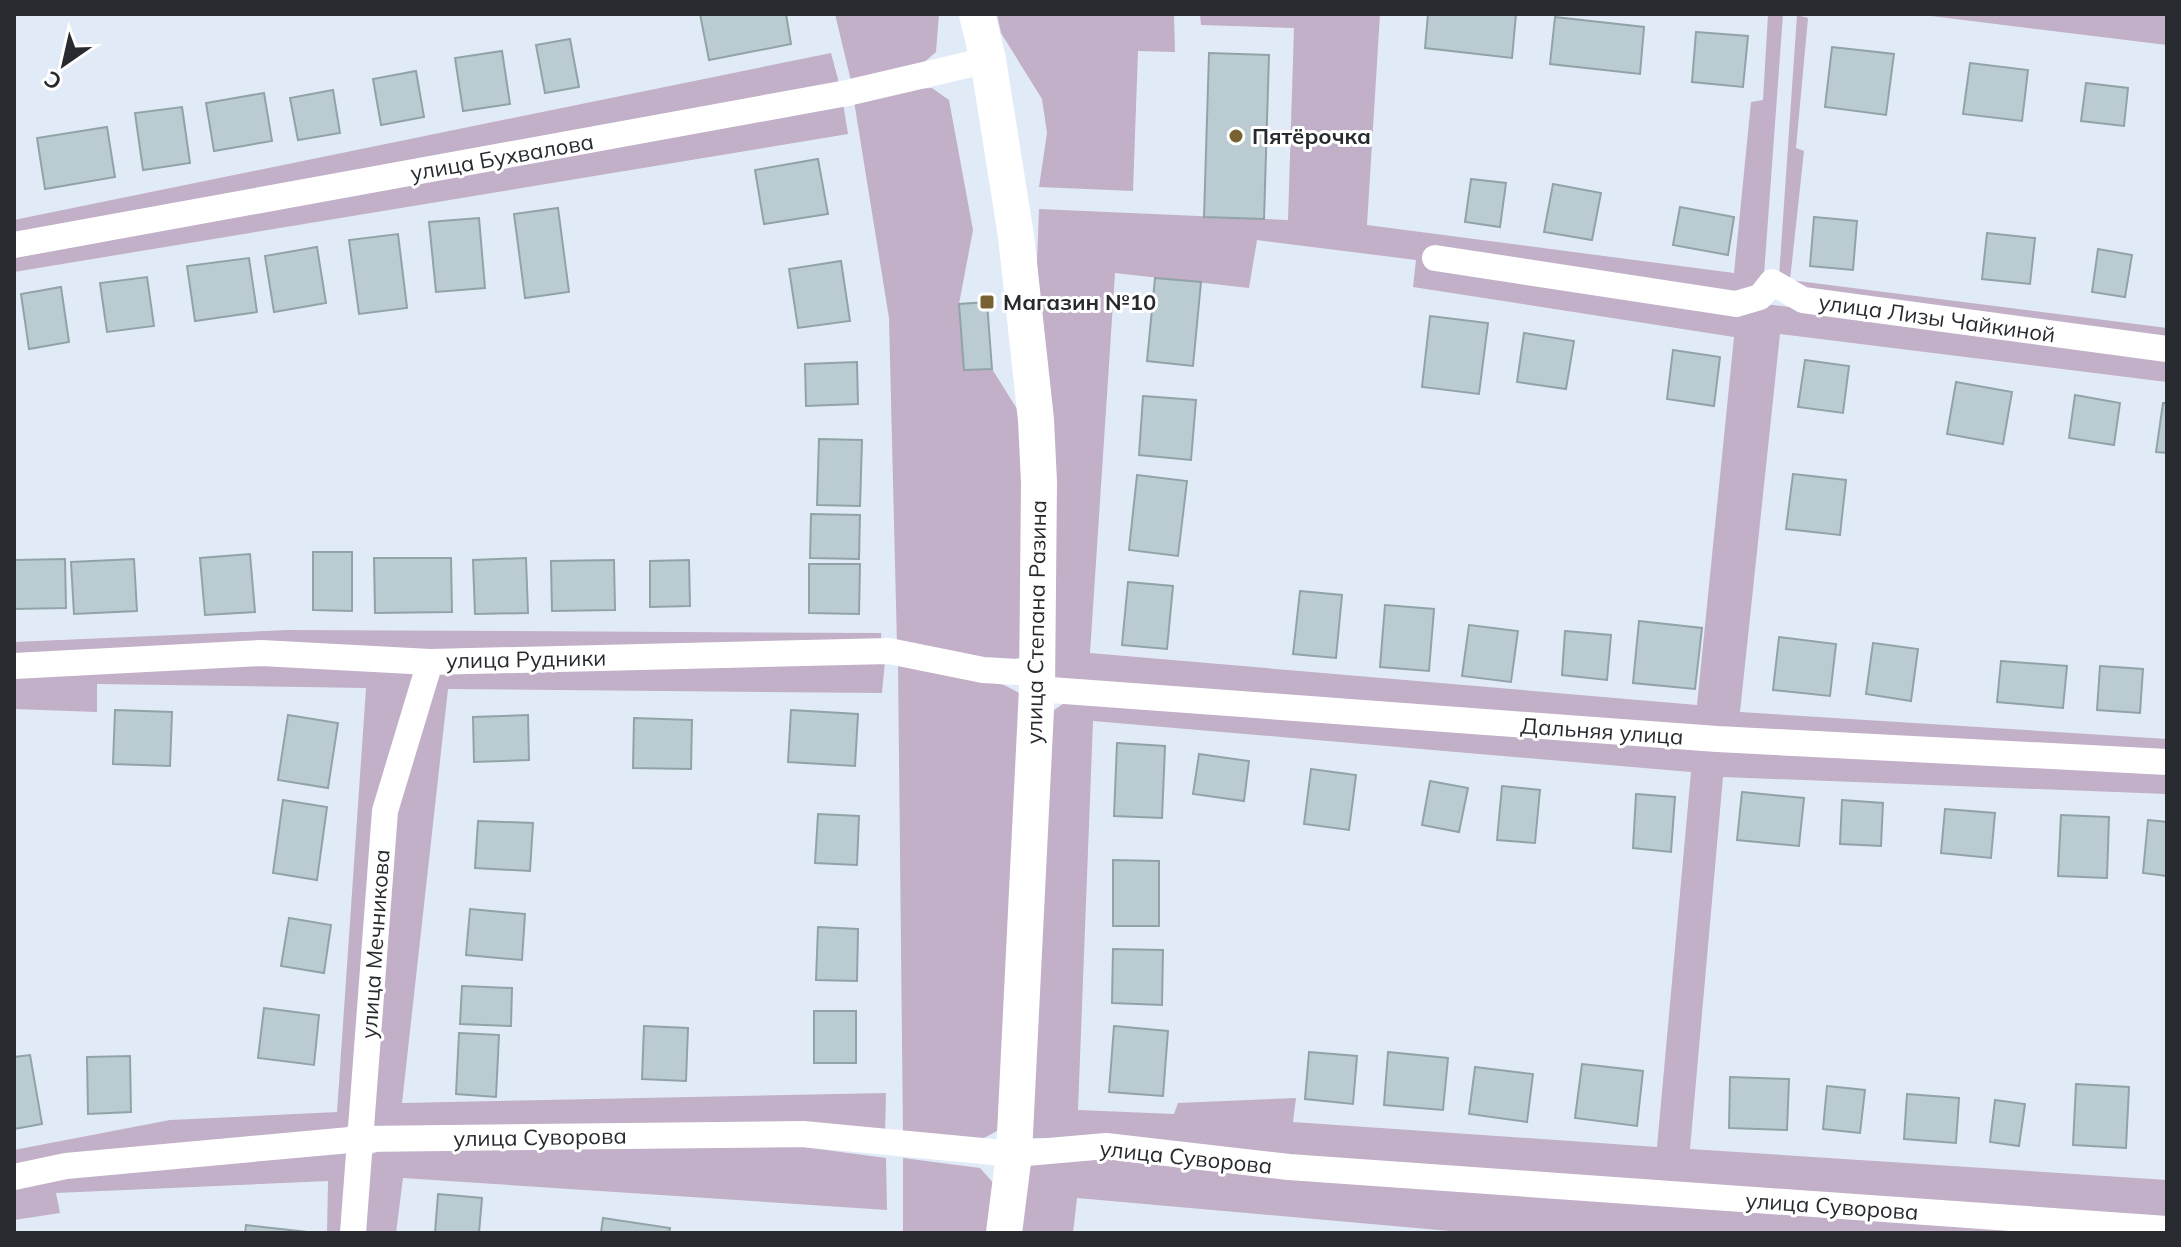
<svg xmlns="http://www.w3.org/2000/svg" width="2181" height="1247" font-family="Mulish,sans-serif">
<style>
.green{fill:#c2afc8;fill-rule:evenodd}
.building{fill:#baccd1;stroke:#92a3a8;stroke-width:2}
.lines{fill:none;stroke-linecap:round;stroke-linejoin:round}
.minor{stroke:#fff;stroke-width:26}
.secondary{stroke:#fff;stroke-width:36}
.poi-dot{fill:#796232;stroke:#fff;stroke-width:3}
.labels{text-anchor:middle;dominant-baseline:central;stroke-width:6;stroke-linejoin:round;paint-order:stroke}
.poi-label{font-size:22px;font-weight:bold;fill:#272b2f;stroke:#fff;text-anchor:start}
.street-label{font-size:22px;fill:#272b2f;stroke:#fff}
</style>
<rect width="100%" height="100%" fill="#e0ebf7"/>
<g class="green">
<path d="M835 14H939L936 52 922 64 851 81Z"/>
<path d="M997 14H1174L1175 52 1138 51 1133 191 1039 187 1047 133 1042 99 1001 33Z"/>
<path d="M1200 14H1380L1367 225 1734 273 1751 102 1763 100 1768 14H1783L1764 275 1766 304 2167 358V382L1780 334 1740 712 2167 739V755L1737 735 1063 683 1049 674 1043 356 1037 264 1039 209 1288 220 1294 28 1201 25ZM1257 240 1416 260 1413 287 1734 337 1697 705 1090 653 1115 273 1249 288Z"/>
<path d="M1915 14H2167V45Z"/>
<path d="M1797 15 1808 18 1796 148 1804 151 1790 280 2167 328V342L1805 293 1779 277Z"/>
<path d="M831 53 839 83 14 234V220Z"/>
<path d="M932 88 949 100 973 230 959 304 964 370 992 369 1022 417 1023 657 1000 663 897 645 889 318 854 101 912 89Z"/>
<path d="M843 103 848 134 14 272V258Z"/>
<path d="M288 630 881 633 882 646 14 659V642Z"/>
<path d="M263 661 412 672 415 680 352 1123 340 1132 14 1166V1150L170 1120 337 1112 366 688 97 684V712L14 709V677Z"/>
<path d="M885 661 882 693 448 689 402 1103 886 1093 885 1134 377 1131 369 1123 395 814 440 672Z"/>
<path d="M898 664 1004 685 1023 695 1001 1129 980 1140 903 1136Z"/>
<path d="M1067 701 2167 770V794L1723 777 1690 1149 2167 1180V1218L1275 1157 1107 1138H1030L1050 713ZM1093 721 1691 772 1657 1147 1293 1122 1296 1098 1178 1103 1174 1114 1078 1110Z"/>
<path d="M803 1147 886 1158 887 1210 403 1178 396 1233H361L368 1156 383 1149Z"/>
<path d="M341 1150 353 1155 346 1233H327L328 1181 56 1193 60 1213 14 1220V1185L66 1174Z"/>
<path d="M1109 1155 2081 1233H1472L1077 1198 1073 1233H1021L1029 1162Z"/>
<path d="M903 1158 980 1168 995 1185 990 1233H903Z"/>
</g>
<g class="building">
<path d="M700 14H786L791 44 709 60Z"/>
<path d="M1428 14H1516L1512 58 1425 48Z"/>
<path d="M1555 17 1644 27 1640 74 1550 64Z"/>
<path d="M1696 32 1748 36 1743 87 1692 82Z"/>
<path d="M570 39 579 87 545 93 536 45Z"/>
<path d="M1832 47 1894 54 1886 115 1825 107Z"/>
<path d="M502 51 510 104 463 111 455 58Z"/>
<path d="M1209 53 1269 55 1264 219 1204 217Z"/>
<path d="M1970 63 2028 70 2022 121 1963 114Z"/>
<path d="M416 71 424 117 381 125 373 79Z"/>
<path d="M2086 83 2128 88 2124 126 2081 121Z"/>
<path d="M333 90 340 133 298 140 290 98Z"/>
<path d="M264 93 272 141 214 151 206 103Z"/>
<path d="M182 107 190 163 143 170 135 113Z"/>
<path d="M107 127 115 177 45 189 37 138Z"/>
<path d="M818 159 828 214 764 224 755 170Z"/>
<path d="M1471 179 1506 183 1500 227 1465 222Z"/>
<path d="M1553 184 1601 193 1592 240 1544 232Z"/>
<path d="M1680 207 1734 217 1728 255 1673 245Z"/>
<path d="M558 208 569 292 525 298 514 214Z"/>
<path d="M1814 217 1857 221 1853 270 1810 266Z"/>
<path d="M479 218 485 288 436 292 429 222Z"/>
<path d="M1987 233 2035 238 2030 284 1982 279Z"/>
<path d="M398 234 407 308 359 314 349 240Z"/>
<path d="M317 247 326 303 274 312 265 256Z"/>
<path d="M2098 249 2132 255 2125 297 2092 292Z"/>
<path d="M249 258 257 312 195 321 187 266Z"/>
<path d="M841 261 850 321 798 328 789 269Z"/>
<path d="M147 277 154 326 107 332 100 283Z"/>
<path d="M1155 278 1201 282 1193 366 1147 361Z"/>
<path d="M61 287 69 342 29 349 21 294Z"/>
<path d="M987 302 992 369 964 370 959 304Z"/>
<path d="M1430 316 1488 323 1479 394 1422 387Z"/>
<path d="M1524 333 1574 341 1566 389 1517 382Z"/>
<path d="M1673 350 1720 357 1714 406 1667 399Z"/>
<path d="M1805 360 1849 366 1843 413 1798 407Z"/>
<path d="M857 362 858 404 806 406 805 364Z"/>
<path d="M1956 382 2012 392 2003 444 1947 434Z"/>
<path d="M2075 395 2120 403 2114 445 2069 438Z"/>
<path d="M1143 396 1196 400 1191 460 1139 455Z"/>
<path d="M2163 403H2167V453L2156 452Z"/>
<path d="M819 439 862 440 860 506 817 505Z"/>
<path d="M1793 474 1846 480 1840 535 1786 529Z"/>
<path d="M1137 475 1187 481 1178 556 1129 550Z"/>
<path d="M811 514 860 515 859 559 810 558Z"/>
<path d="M313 552H352V611L313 610Z"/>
<path d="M250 554 255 612 205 615 200 558Z"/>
<path d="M374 558H451L452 612 375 613Z"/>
<path d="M526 558 528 613 475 614 473 560Z"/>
<path d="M65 559 66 608 14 609V560Z"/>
<path d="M134 559 137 611 74 614 71 562Z"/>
<path d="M614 560 615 610 552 611 551 561Z"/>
<path d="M689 560 690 606 650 607V561Z"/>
<path d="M809 564H860L859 614 809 613Z"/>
<path d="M1128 582 1173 586 1167 649 1122 645Z"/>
<path d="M1300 591 1342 595 1336 658 1293 654Z"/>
<path d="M1385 605 1434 609 1429 671 1380 667Z"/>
<path d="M1639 621 1702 628 1695 689 1633 683Z"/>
<path d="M1469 625 1518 631 1511 682 1462 676Z"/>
<path d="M1565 631 1611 635 1607 680 1562 675Z"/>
<path d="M1779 637 1836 644 1830 696 1773 690Z"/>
<path d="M1873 643 1918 649 1911 701 1866 694Z"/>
<path d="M2001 661 2067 666 2063 708 1997 702Z"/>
<path d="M2100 666 2143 669 2140 713 2097 710Z"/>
<path d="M115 710 172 712 170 766 113 764Z"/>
<path d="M791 710 858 714 855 766 788 762Z"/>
<path d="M288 715 338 723 328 788 278 780Z"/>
<path d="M528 715 529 760 474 762 473 717Z"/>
<path d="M634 718 692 720 691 769 633 768Z"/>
<path d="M1117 743 1165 746 1162 818 1114 816Z"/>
<path d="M1199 754 1249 761 1244 801 1193 794Z"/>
<path d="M1311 769 1356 775 1349 830 1304 824Z"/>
<path d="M1430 781 1468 788 1459 832 1422 825Z"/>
<path d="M1502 786 1540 790 1535 843 1497 840Z"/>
<path d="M1742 792 1804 798 1799 846 1737 840Z"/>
<path d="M1636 794 1675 797 1671 852 1633 848Z"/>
<path d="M283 800 327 807 317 880 273 873Z"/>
<path d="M1842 800 1883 803 1881 846 1840 844Z"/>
<path d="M1945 809 1995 813 1991 858 1941 853Z"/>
<path d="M818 814 859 816 857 865 815 863Z"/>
<path d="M2061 815 2109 817 2107 878 2058 876Z"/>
<path d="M2148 820 2167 822V876L2143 873Z"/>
<path d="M478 821 533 823 530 871 475 868Z"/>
<path d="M1113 860 1159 861V926H1113Z"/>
<path d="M470 909 525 914 522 960 466 955Z"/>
<path d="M289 918 331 925 324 973 281 966Z"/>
<path d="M818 927 858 929 857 981 816 980Z"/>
<path d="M1113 949 1163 950 1162 1005 1112 1003Z"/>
<path d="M462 986 512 988 511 1026 460 1024Z"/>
<path d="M264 1008 319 1015 314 1065 258 1058Z"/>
<rect x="814" y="1011" width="42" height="52"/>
<path d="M644 1026 688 1028 686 1081 642 1079Z"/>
<path d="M1114 1026 1168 1031 1163 1096 1109 1092Z"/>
<path d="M459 1033 499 1035 496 1097 456 1094Z"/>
<path d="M1309 1052 1357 1056 1353 1104 1305 1099Z"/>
<path d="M1388 1052 1448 1058 1443 1110 1384 1105Z"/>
<path d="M30 1055 42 1124 14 1129V1057Z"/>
<path d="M130 1056 131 1112 88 1114 87 1057Z"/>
<path d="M1582 1064 1643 1071 1637 1126 1575 1118Z"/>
<path d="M1475 1067 1533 1074 1527 1122 1469 1114Z"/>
<path d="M1730 1077 1789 1079 1787 1130 1729 1128Z"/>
<path d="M2076 1084 2129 1087 2126 1148 2073 1145Z"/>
<path d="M1827 1086 1865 1090 1860 1133 1823 1129Z"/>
<path d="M1907 1094 1959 1098 1956 1143 1904 1139Z"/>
<path d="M1995 1100 2025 1104 2019 1146 1990 1142Z"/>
<path d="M438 1194 482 1198 479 1233H435Z"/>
<path d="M603 1218 670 1228 669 1233H601Z"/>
<path d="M246 1225 307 1232V1233H245Z"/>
</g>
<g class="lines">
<g class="minor">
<path d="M14 245 847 93 988 60"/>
<path d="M1435 258 1736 304 1760 297 1772 282 1803 300 2167 349"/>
<path d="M14 666 261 653 430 662 889 651 983 670 1037 673"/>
<path d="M1037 689 1717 739 2167 762"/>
<path d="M14 1177 66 1166 361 1139 803 1134 1014 1154 1106 1146 1289 1167 2167 1229"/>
<path d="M353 1233 385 811 430 662"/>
</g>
<path class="secondary" d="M977 14 988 60 1016 236 1036 420 1039 482 1037 689 1014 1154 1004 1233"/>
</g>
<g class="poi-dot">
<circle cx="1236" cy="136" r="8"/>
<rect x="979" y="294" width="16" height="16" rx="4"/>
</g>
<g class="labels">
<g class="poi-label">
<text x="1252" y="136">Пятёрочка</text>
<text x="1003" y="302">Магазин №10</text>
</g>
<g class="street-label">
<text transform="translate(502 157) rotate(-10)">улица Бухвалова</text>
<text transform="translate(1937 318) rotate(8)">улица Лизы Чайкиной</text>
<text transform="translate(1036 622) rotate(-89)">улица Степана Разина</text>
<text transform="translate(526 659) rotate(-1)">улица Рудники</text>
<text transform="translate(1602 731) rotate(4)">Дальняя улица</text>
<text transform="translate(375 944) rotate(-86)">улица Мечникова</text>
<text transform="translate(540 1137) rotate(-1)">улица Суворова</text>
<text transform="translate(1186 1157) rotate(6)">улица Суворова</text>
<text transform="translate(1832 1206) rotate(4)">улица Суворова</text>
</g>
</g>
<rect width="2181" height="1247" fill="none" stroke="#272b2f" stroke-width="32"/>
<g transform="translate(64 64) rotate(214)" stroke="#ffffff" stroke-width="6" paint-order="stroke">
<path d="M0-6L14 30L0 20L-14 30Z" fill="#272b2f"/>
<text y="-12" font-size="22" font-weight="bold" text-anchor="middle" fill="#272b2f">С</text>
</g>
</svg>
